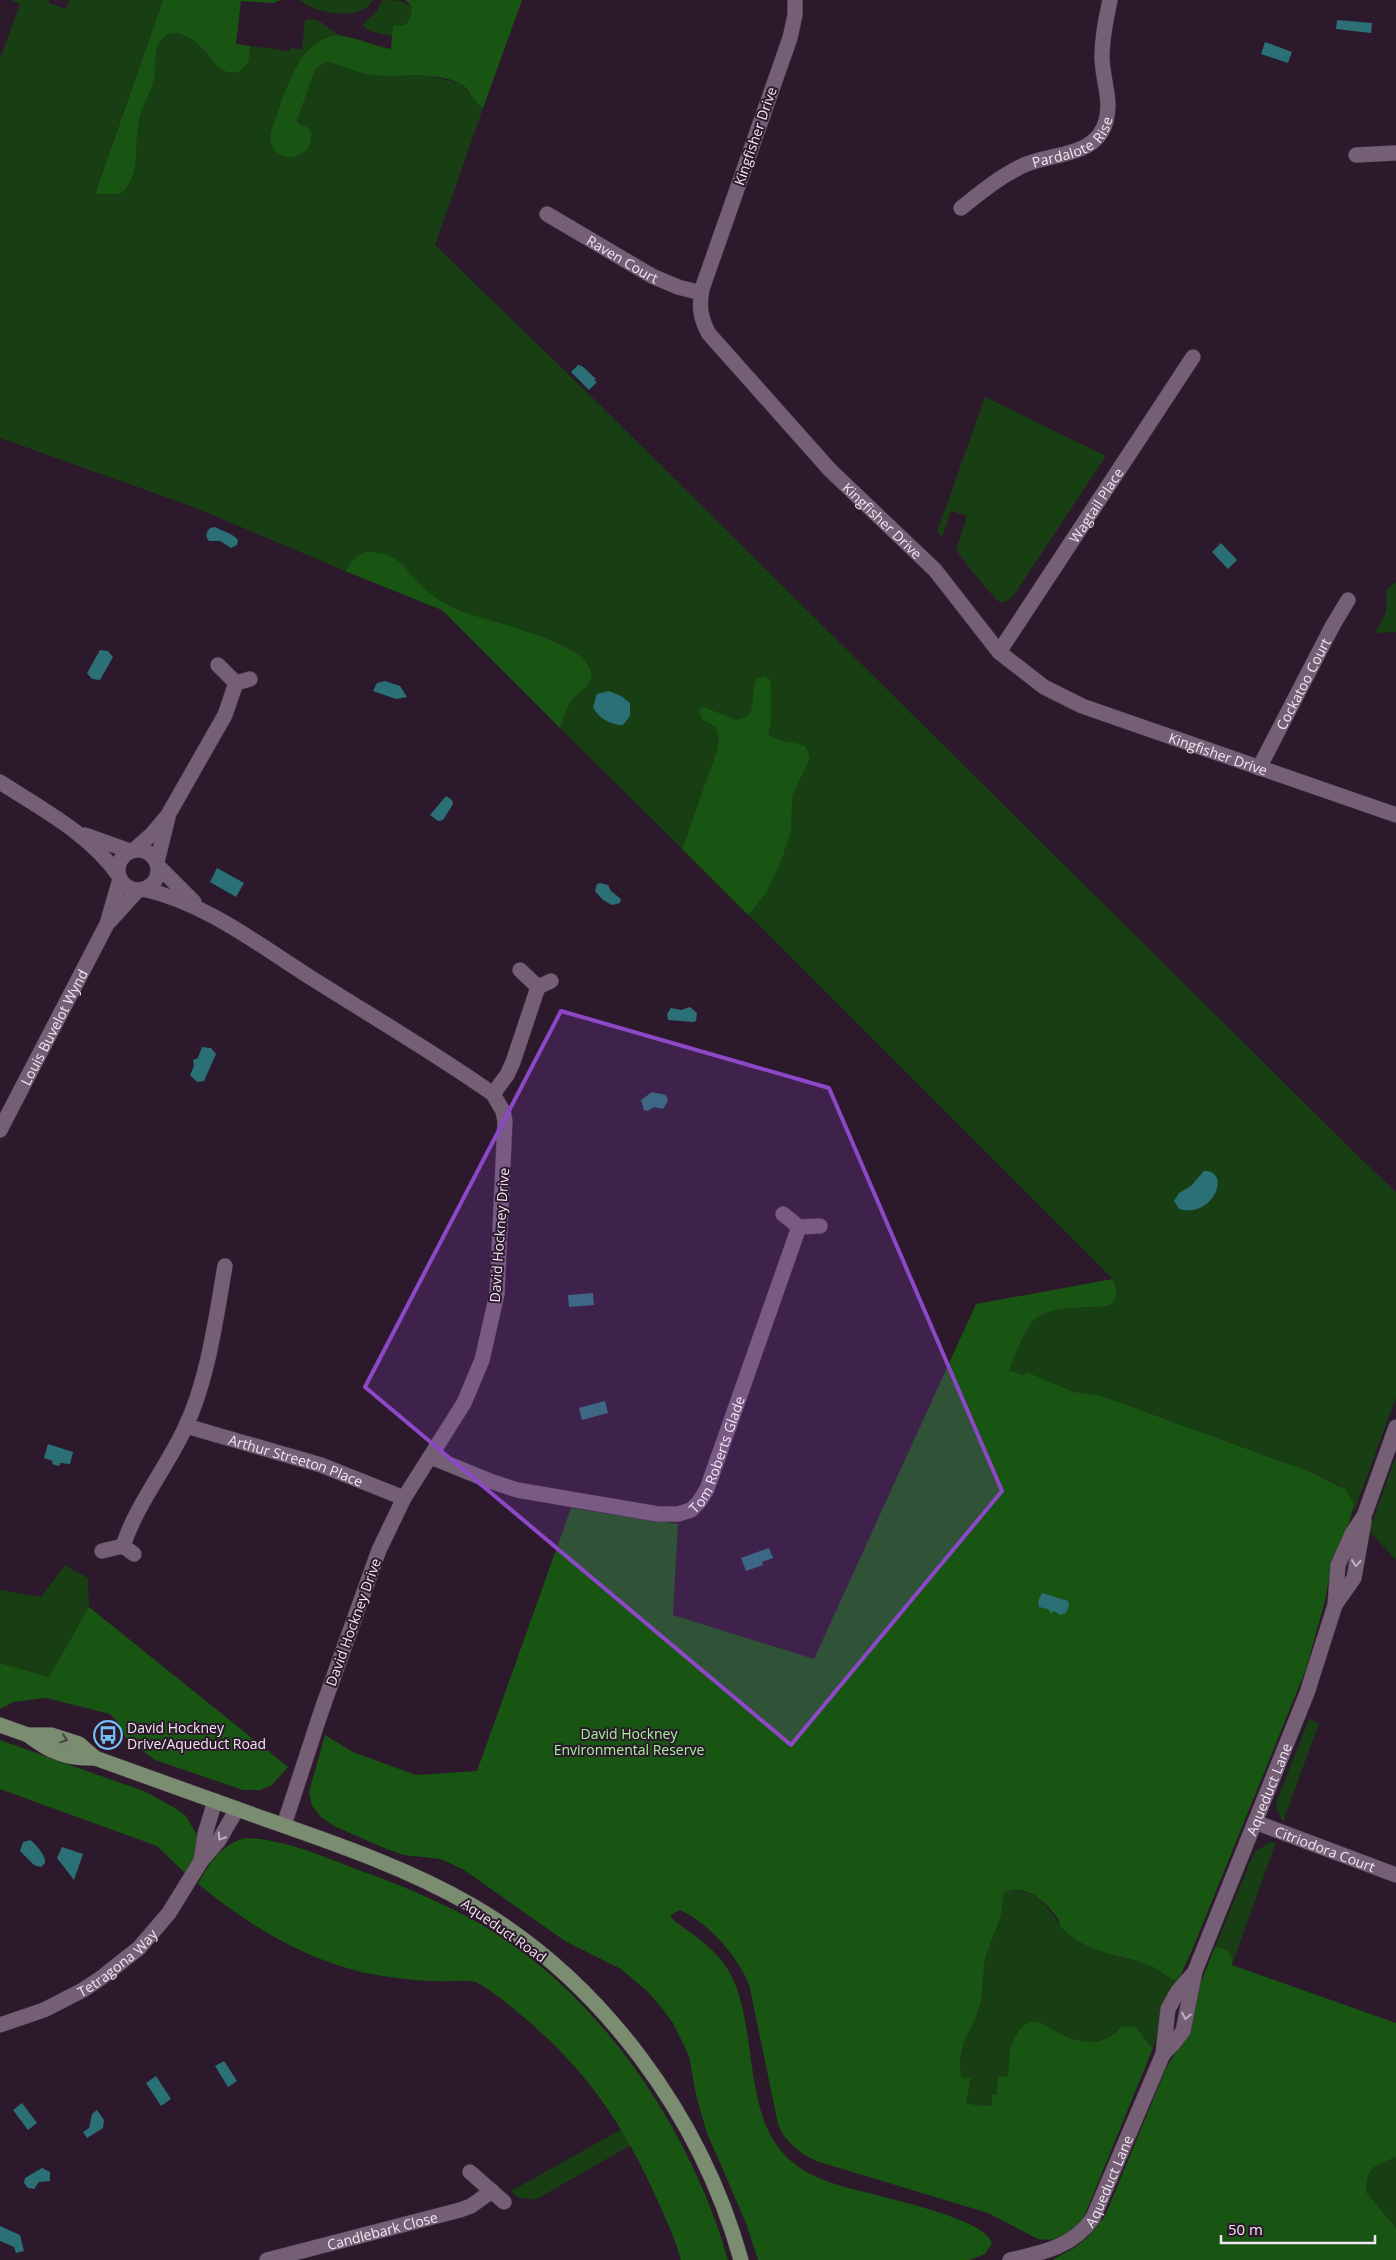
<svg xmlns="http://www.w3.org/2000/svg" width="1396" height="2260" font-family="'Open Sans',sans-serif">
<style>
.green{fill:#183f13}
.forest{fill:#195512}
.water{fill:#2b7076}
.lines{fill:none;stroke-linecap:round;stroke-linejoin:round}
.minor-casing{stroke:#443645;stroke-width:16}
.major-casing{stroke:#443645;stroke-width:16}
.minor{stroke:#755f75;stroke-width:15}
.major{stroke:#7a8d71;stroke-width:15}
.oneway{stroke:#c1b0c1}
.oneway2{stroke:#474244}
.marked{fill:#8d48c7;fill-opacity:0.2;stroke:#8d48c7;stroke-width:4;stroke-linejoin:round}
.labels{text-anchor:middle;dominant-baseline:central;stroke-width:4;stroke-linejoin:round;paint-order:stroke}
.street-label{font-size:14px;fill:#f3e6f3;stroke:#2c192c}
.poi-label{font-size:14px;fill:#f3e6f3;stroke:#2c192c;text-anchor:start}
.park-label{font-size:14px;fill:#a3f499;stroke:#2c192c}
</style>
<rect width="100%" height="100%" fill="#2c192c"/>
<g class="green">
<path d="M11 0H49V3L66 9 69 0H163L95 193 136 156C136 143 136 130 139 117 143 102 152 89 155 74 156 65 153 55 156 47 160 38 168 33 178 34 199 36 207 57 221 69L251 55 250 46 290 51 291 48 302 49 305 20C321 16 328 31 342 36L328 37 294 71 271 132 306 127 300 126 297 122 298 118 315 68 326 62 388 75 428 76 448 80 461 84 483 108 435 245 599 404 1356 1154 1396 1192V1398L1353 1514 1354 1504 1338 1484 1313 1473 1099 1395 1074 1392 1027 1372 1023 1375 1009 1370C1016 1355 1021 1337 1031 1324 1044 1304 1087 1309 1108 1306L1116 1287 1113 1279 747 913 727 725 682 849 547 715 567 660 345 571 196 508 0 438V59L20 4Z"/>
<path d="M300 0H373C362 22 315 14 300 0Z"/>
<path d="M382 0C395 0 407 0 413 10L411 17 403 26 393 25 392 36 370 31 362 25 377 11Z"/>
<path d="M985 397 1106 456 1014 595C1010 599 1006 603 1000 602 995 601 962 558 956 550L967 516 951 511 942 537 937 532Z"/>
<path d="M1396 582V632L1373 633C1385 621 1389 607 1386 590Z"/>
<path d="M1396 1456V1560L1369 1531Z"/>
<path d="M65 1565 88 1578 89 1607 49 1677 0 1663V1590L41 1597Z"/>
<path d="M1309 1719 1319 1723 1283 1822 1276 1807 1277 1800Z"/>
<path d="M1270 1842H1276L1232 1965C1233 1953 1227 1947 1215 1947L1251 1860 1256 1851Z"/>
<path d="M1010 1890C1050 1891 1049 1921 1075 1938 1099 1954 1125 1957 1151 1966 1161 1969 1168 1977 1178 1981L1153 2048 1142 2038 1140 2031 1121 2027C1104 2048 1087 2045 1064 2036 1060 2034 1057 2032 1053 2031 1042 2030 1029 2031 1017 2031L1010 2051 1008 2077 992 2106H981L966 2103 971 2080 961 2077 960 2059 965 2038 973 2025 981 2002 985 1958 1001 1916 1004 1893Z"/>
<path d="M622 2129 631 2145 535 2200 517 2197 511 2191Z"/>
<path d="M1396 2157V2228L1366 2192C1368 2166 1373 2167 1396 2157Z"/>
</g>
<g class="forest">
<path d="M163 0H280L274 3 241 1 236 44 250 46C252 63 240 80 221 69 213 64 210 55 203 49 191 36 170 25 159 43 153 53 156 63 155 73 153 88 144 102 140 116 132 144 144 174 120 194H95Z"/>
<path d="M405 0H522L483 108C473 102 470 88 459 83 431 70 397 79 367 74 353 71 340 64 326 62L315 69 298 118 297 122C301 127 306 125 310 130 312 133 311 134 311 137 309 166 265 163 271 132 283 101 298 32 342 36 358 38 374 46 391 49L393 25 403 26C412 19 416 7 405 0Z"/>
<path d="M366 552C396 552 400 563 419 583 429 594 443 603 456 609 485 622 579 639 590 669 592 672 592 678 590 680 588 688 577 693 572 700 566 708 564 718 560 728L442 610 345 571 356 557Z"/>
<path d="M765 676 769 679 771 684V722L768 734C780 744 793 740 806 747L810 758 792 796 791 831 781 861 766 893 748 915 682 849 717 751 719 740 716 727 702 719 699 711 702 708H706L736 720 747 717 751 712 755 683 757 679Z"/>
<path d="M1113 1279C1117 1290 1119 1299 1108 1306 1087 1309 1044 1304 1031 1324 1021 1337 1016 1355 1009 1370L1023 1375 1027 1372 1074 1392 1099 1395 1313 1473 1345 1489 1354 1504 1349 1524 1333 1557 1325 1601 1306 1669 1193 1948 1178 1981C1168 1979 1161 1970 1151 1966 1125 1956 1100 1955 1075 1939 1072 1936 1066 1933 1063 1929 1060 1926 1059 1920 1056 1916 1045 1901 1023 1882 1004 1893L1001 1916 985 1958 981 2002 973 2025 965 2038 960 2059 961 2077 971 2079 966 2103 981 2106H992V2094L997 2095 998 2076 1008 2077C1009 2068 1009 2058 1010 2050 1013 2036 1022 2020 1038 2022 1044 2023 1049 2028 1055 2031 1078 2044 1103 2049 1121 2027L1135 2026C1142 2033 1145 2042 1153 2048L1084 2217C1075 2232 1056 2243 1038 2239L988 2213 816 2161 803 2154 792 2145 784 2136 778 2124 749 1984C737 1956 709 1923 680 1910L670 1915C674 1922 683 1927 690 1932 706 1944 722 1957 731 1975 760 2032 740 2123 795 2164 806 2173 820 2179 832 2183 862 2194 984 2215 992 2243L985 2254 970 2260H758L746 2223 707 2133 696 2095 689 2056 673 2023 661 2007 649 1993 621 1969 565 1941 464 1870 441 1859 404 1855 384 1848 334 1826 321 1817 312 1806 309 1792 325 1735 353 1752 416 1775 477 1771 571 1508 678 1524 673 1615 814 1659 976 1304Z"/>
<path d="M89 1607 288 1767 272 1785 260 1790H243L155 1760 126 1738 118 1723 110 1714 46 1698 14 1702 0 1709V1663L49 1677Z"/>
<path d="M0 1740 146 1792 175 1808 186 1816 197 1835 198 1842 194 1858 185 1873 157 1846 0 1789Z"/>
<path d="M245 1838C286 1839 326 1858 364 1872 411 1889 461 1910 503 1938 611 2010 693 2137 728 2260H681C675 2238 665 2217 656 2197 622 2121 581 2063 516 2011 504 2001 491 1990 476 1982 468 1979 445 1982 435 1981 420 1981 405 1979 390 1977 318 1968 253 1929 198 1884 209 1863 221 1845 245 1838Z"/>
<path d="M1215 1947C1227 1947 1233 1953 1232 1965L1396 2023V2157C1373 2167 1368 2165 1366 2192L1396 2228V2260H1052L1074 2248 1087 2238 1105 2216 1167 2066 1185 2039 1197 1992Z"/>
</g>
<g class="water">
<path d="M1337 20 1372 23 1371 33 1336 29Z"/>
<path d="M1265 42 1292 52 1288 63 1261 54Z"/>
<path d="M578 365 582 366 596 379 594 380 597 382 589 390 571 372Z"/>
<path d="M215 527C222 531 234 534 238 540L237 545 231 548 220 541H209C205 536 206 532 210 528Z"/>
<path d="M1221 543 1237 560 1228 569 1212 552Z"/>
<path d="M100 650 108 651 113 657 100 680 92 679 87 673Z"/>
<path d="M385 681 400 686 407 697 396 699 373 691 377 683Z"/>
<path d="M609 691 621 696 630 703V716L623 725C611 725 598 718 593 707L597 694Z"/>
<path d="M446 796 452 800 453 804 443 820 438 821 430 815Z"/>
<path d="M217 868 244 883 236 897 210 882Z"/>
<path d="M600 883 608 885 611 891 621 899 620 903 612 905 603 900 595 891 597 884Z"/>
<path d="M690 1007 697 1013 696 1021 693 1022 668 1020 667 1014 671 1008 681 1010Z"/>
<path d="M202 1047 211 1048 216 1054 204 1081 197 1082 190 1075 194 1066 193 1060 198 1058Z"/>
<path d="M652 1092 666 1095 668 1101 663 1109 654 1107 648 1111 644 1110 641 1100Z"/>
<path d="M1204 1171C1232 1170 1214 1219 1179 1209L1174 1201 1179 1193 1191 1186Z"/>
<path d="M593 1293 594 1305 569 1307 568 1295Z"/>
<path d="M605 1401 608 1413 582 1420 579 1408Z"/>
<path d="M48 1444 73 1452 70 1464 60 1463 59 1466 52 1464 53 1461 44 1458Z"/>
<path d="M769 1548 773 1558 762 1562 763 1565 746 1571 741 1558Z"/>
<path d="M1042 1593 1068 1601 1069 1606 1066 1613 1060 1615 1054 1611 1051 1613 1048 1609 1039 1607 1038 1601Z"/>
<path d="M30 1840C36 1844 46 1856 45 1863L41 1867 34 1865 20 1851 23 1842Z"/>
<path d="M62 1847 83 1854 74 1880 57 1858Z"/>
<path d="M224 2061 237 2081 228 2087 215 2066Z"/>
<path d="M156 2076 171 2099 161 2106 146 2083Z"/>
<path d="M22 2103 37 2123 28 2130 13 2110Z"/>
<path d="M97 2110 104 2120 103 2128 87 2138 83 2132 89 2128 92 2114Z"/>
<path d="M42 2168 50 2172V2181L39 2182 34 2189 28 2188 24 2183 25 2178Z"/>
<path d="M0 2226 20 2235 24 2251 16 2253 14 2247 0 2241Z"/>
</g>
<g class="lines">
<defs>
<g id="minor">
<path id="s1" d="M795 0V15L790 38 702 289C699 306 700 318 709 334L830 470 935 570 999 652 1044 687 1082 706 1396 815"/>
<path d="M1356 155 1396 153"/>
<path id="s2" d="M961 208C980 193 998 178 1020 167 1048 152 1096 159 1106 121 1112 100 1102 78 1102 57 1102 37 1106 19 1110 0"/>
<path id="s3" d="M547 214 652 276 678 287 701 293"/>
<path id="s4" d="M999 652 1193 357"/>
<path d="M218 665 236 683 250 679"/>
<path id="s5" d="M1259 768 1333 625 1348 600"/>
<path d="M0 782C43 810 90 834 119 876"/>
<path d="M85 835 130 851"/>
<circle cx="138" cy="870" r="20"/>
<path d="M134 850 152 834 168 815 225 715 236 683"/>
<path d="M157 862 168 817"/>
<path d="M158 866 194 902"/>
<path d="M143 889C206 903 259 945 313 979 373 1017 435 1053 493 1094L503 1111 505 1121 497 1294 482 1360 464 1403 404 1498 379 1550 321 1712 284 1825"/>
<path d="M110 921 138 890"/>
<path d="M520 970 538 987 551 981"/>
<path d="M493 1094 507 1075 513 1062 538 987"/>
<path id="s6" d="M0 1130 107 924 120 879"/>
<path d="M783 1214 799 1227 820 1226"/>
<path id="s7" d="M186 1426 321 1465 404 1498"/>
<path id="s8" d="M431 1457 490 1481 517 1490 658 1514H678L691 1510 699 1502 707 1489 799 1227"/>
<path d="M123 1546C137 1503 166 1469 185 1428 208 1380 216 1318 225 1266"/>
<path d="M102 1551 123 1546 134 1554"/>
<path d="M1335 1605 1354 1578 1364 1521"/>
<path id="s9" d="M1255 1822 1396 1875"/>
<path d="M201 1861 205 1834 215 1801"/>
<path id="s10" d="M0 2025 44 2010 83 1990 101 1978 139 1948 169 1913 201 1861 219 1840 237 1809"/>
<path id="s11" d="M1163 2054 1173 2044 1183 2031 1195 1971 1307 1693 1335 1605 1338 1565 1352 1534 1364 1516 1396 1427"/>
<path d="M470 2172 504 2202"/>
<path id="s12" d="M267 2260 460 2210 471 2206 492 2191"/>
<path id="s13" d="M1010 2260C1042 2253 1073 2247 1093 2218L1163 2054 1168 2009 1178 1991 1194 1973"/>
</g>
<g id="major">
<path d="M0 1725 28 1735H51L79 1744 95 1758"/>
<path d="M28 1735C50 1752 67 1759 95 1758 150 1778 206 1798 262 1818 334 1843 407 1868 473 1906 603 1982 701 2117 741 2260"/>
</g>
</defs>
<use href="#minor" class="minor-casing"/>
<use href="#major" class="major-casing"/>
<use href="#minor" class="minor"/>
<use href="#major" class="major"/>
</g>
<defs><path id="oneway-chevron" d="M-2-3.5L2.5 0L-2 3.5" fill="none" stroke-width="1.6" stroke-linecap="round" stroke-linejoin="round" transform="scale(1.25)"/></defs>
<g class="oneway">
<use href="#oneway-chevron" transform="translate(1356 1563) rotate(97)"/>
<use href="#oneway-chevron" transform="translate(221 1837) rotate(123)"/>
<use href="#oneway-chevron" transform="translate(1186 2016) rotate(101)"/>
</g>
<use class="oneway2" href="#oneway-chevron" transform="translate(64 1739) rotate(18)"/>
<path class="marked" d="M561 1011 829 1088 1002 1491 791 1745 365 1387Z"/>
<defs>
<symbol id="bus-ring" viewBox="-11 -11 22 22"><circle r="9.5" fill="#2c192c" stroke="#76c0f7" stroke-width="1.5"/><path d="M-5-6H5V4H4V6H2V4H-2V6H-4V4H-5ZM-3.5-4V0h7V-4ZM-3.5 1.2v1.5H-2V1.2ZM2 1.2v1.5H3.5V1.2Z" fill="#76c0f7"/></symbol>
</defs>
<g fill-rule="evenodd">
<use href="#bus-ring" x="92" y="1719" width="32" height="32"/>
</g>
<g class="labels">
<g class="street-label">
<text transform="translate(755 136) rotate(-71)">Kingfisher Drive</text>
<text stroke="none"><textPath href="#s2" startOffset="132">Pardalote Rise</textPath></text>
<text stroke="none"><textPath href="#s3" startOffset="88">Raven Court</textPath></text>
<text stroke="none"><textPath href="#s4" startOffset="176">Wagtail Place</textPath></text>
<text stroke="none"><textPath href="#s1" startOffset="606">Kingfisher Drive</textPath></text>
<text stroke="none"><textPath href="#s5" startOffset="95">Cockatoo Court</textPath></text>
<text stroke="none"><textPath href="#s1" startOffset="1026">Kingfisher Drive</textPath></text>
<text stroke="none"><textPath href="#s6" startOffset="116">Louis Buvelot Wynd</textPath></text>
<text transform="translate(499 1235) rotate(-86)">David Hockney Drive</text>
<text stroke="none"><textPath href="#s8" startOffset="331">Tom Roberts Glade</textPath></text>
<text stroke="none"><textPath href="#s7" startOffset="115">Arthur Streeton Place</textPath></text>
<text transform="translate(353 1622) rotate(-70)">David Hockney Drive</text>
<text stroke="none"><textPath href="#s11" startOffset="288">Aqueduct Lane</textPath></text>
<text stroke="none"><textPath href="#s9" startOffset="75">Citriodora Court</textPath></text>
<text transform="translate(504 1930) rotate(35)">Aqueduct Road</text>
<text stroke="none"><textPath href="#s10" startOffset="134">Tetragona Way</textPath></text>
<text stroke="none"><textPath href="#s13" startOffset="136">Aqueduct Lane</textPath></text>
<text stroke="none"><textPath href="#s12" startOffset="119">Candlebark Close</textPath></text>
</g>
<g class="poi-label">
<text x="127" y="1727">David Hockney<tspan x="127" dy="16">Drive/Aqueduct Road</tspan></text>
</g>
<g class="park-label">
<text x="629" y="1733">David Hockney<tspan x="629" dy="16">Environmental Reserve</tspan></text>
</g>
</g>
<path d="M1221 2235v8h154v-8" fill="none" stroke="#f3e6f3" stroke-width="2.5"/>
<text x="1228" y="2235" font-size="15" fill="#f3e6f3" stroke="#2c192c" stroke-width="4" paint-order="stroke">50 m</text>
</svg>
